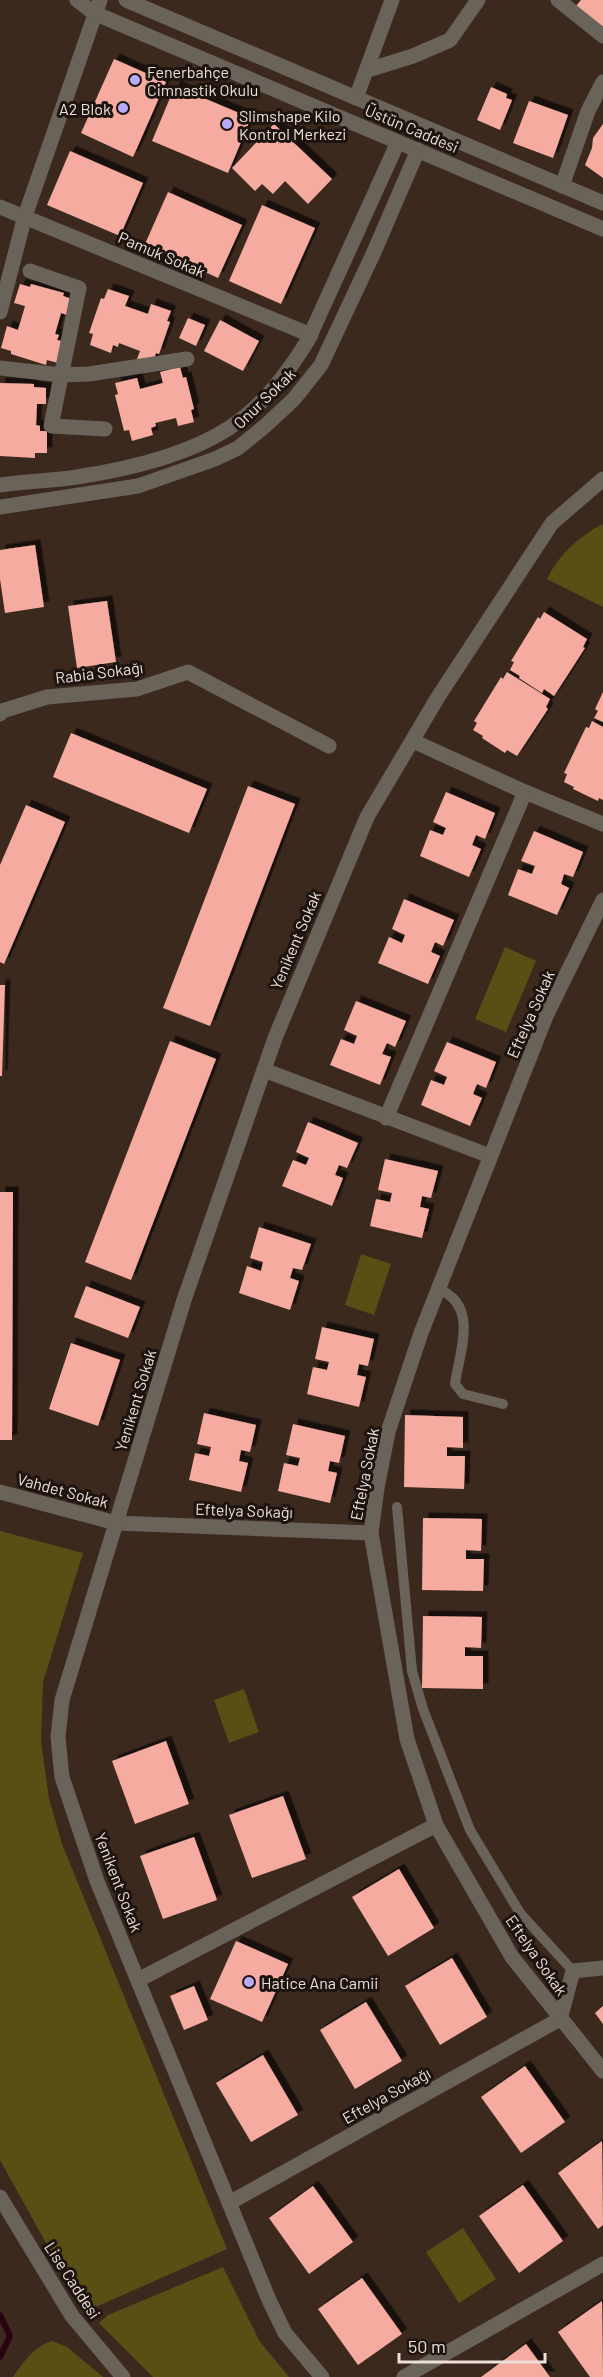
<svg xmlns="http://www.w3.org/2000/svg" width="603" height="2377" font-family="Barlow,sans-serif">
<style>
.green{fill:#584f14}
.lines{fill:none;stroke-linecap:round;stroke-linejoin:round}
.stream{stroke:#2a0310;stroke-width:6}
.building{fill:#f5aba0;filter:url(#shadow)}
.service{stroke:#69635a;stroke-width:10}
.minor{stroke:#69635a;stroke-width:15}
.tertiary{stroke:#69635a;stroke-width:15}
.poi-dot{fill:#b9abf7;stroke:#1d140f;stroke-width:2}
.labels{text-anchor:middle;dominant-baseline:central;stroke-width:6;stroke-linejoin:round;paint-order:stroke}
.poi-label{font-size:16px;fill:#ede0d8;stroke:#1d140f;text-anchor:start}
.street-label{font-size:16px;fill:#ede0d8;stroke:#1d140f}
</style>
<defs>
<filter id="shadow"><feDropShadow dx="5.5" dy="-5.5" stdDeviation="0" flood-color="#0009"/></filter>
</defs>
<rect width="100%" height="100%" fill="#3c291e"/>
<g class="green">
<path d="M602 524 603 526V607L547 579C559 554 578 538 602 524Z"/>
<path d="M505 947 536 961 506 1032 475 1019Z"/>
<path d="M361 1254 391 1264 374 1315 345 1305Z"/>
<path d="M0 1531 83 1553 43 1682 41 1742 49 1798 62 1844 227 2249 91 2309 81 2306 0 2160Z"/>
<path d="M244 1689 259 1732 229 1743 214 1700Z"/>
<path d="M463 2228 496 2279 459 2303 426 2252Z"/>
<path d="M223 2267 260 2342 289 2377H153L99 2323 108 2315Z"/>
<path d="M52 2341 67 2347 103 2377H13C24 2362 33 2347 52 2341Z"/>
</g>
<g class="lines">
<path class="stream" d="M0 2315 10 2336 0 2357"/>
</g>
<g class="building">
<path d="M581 0H603V27L575 7Z"/>
<path d="M114 59 166 82 133 157 81 133Z"/>
<path d="M175 86 251 118 228 173 152 141Z"/>
<path d="M491 87 507 94 506 98 512 100 500 130 477 120Z"/>
<path d="M529 101 568 115 553 158 513 143Z"/>
<path d="M274 124 332 179 308 204 285 181 273 194 262 184 255 191 232 168Z"/>
<path d="M603 124V178L585 165 592 148 593 138Z"/>
<path d="M70 151 143 183 120 236 47 205Z"/>
<path d="M168 192 242 225 218 278 145 244Z"/>
<path d="M262 205 315 228 281 304 229 281Z"/>
<path d="M20 284 30 287 31 284 64 293 63 296 75 300 70 316 61 313 55 334 59 335 57 340 65 342 58 363 47 360 46 365 11 354V351L1 348 7 326 18 330 25 306 14 303Z"/>
<path d="M108 289 129 296 125 306 148 314 151 304 171 311 167 321 170 322 159 354 156 353 152 364 137 359 140 351 119 343 118 347 113 345 111 353 90 345 93 334 89 333 101 298 104 299Z"/>
<path d="M188 318 205 325 196 346 179 338Z"/>
<path d="M220 320 259 341 243 371 204 351Z"/>
<path d="M180 367 183 378 186 377 194 409 191 410 194 422 178 426 176 418 155 423 156 426 151 428 153 435 132 441 129 430 124 431 115 395 118 394 115 383 137 378 140 389 163 383 160 372Z"/>
<path d="M0 383 34 384V387L46 388V404H37L36 425 40 426V431H47V453H35V458L0 456Z"/>
<path d="M35 545 44 607 5 613 0 579V550Z"/>
<path d="M107 601 116 662 77 668 68 606Z"/>
<path d="M544 612 587 639 583 647 585 648 554 696 544 689 542 693 519 678 520 676 510 670 514 662 511 661 538 617 540 619Z"/>
<path d="M507 672 550 699 546 707 548 709 517 756 507 750 505 753 482 738 483 736 473 730 477 723 474 721 501 677 503 679Z"/>
<path d="M603 692V722L594 718 598 711 595 709Z"/>
<path d="M592 721 603 727V800L599 798 598 801 573 789 574 787 564 782 567 774 564 773 586 727 589 728Z"/>
<path d="M71 733 207 789 189 833 53 777Z"/>
<path d="M248 786 295 804 210 1026 163 1008Z"/>
<path d="M446 792 495 813 485 839 476 835 472 845 481 849 469 877 420 856 430 830 443 835 446 828 433 822Z"/>
<path d="M26 805 65 822 4 964 0 962V865Z"/>
<path d="M534 831 583 852 573 877 564 874 561 884 569 888 557 915 508 895 518 869 532 874 535 866 521 861Z"/>
<path d="M404 899 454 920 443 946 435 942 431 952 440 956 428 984 378 963 389 937 402 943 405 935 392 929Z"/>
<path d="M0 985H5L2 1076H0Z"/>
<path d="M356 1001 406 1021 395 1047 387 1043 382 1054 391 1057 380 1085 330 1065 341 1039 354 1044 357 1036 344 1030Z"/>
<path d="M170 1041 216 1059 131 1280 85 1262Z"/>
<path d="M447 1042 496 1062 486 1088 477 1084 473 1094 482 1098 470 1126 421 1105 431 1080 444 1085 447 1077 434 1071Z"/>
<path d="M308 1122 358 1143 347 1168 339 1165 335 1175 343 1178 332 1206 282 1186 293 1160 306 1165 309 1158 296 1152Z"/>
<path d="M385 1159 438 1171 431 1198 422 1196 420 1207 429 1209 422 1238 370 1226 376 1199 390 1202 392 1193 378 1190Z"/>
<path d="M0 1192H13L12 1440H0Z"/>
<path d="M259 1227 311 1244 302 1270 293 1268 290 1278 299 1281 290 1310 239 1293 247 1266 261 1271 263 1262 250 1258Z"/>
<path d="M86 1286 140 1307 128 1338 74 1317Z"/>
<path d="M322 1327 374 1339 368 1366 359 1364 357 1375 366 1377 359 1407 307 1394 313 1367 327 1370 329 1362 315 1359Z"/>
<path d="M71 1343 120 1360 98 1426 49 1409Z"/>
<path d="M204 1413 256 1425 250 1452 241 1450 239 1461 248 1463 241 1492 189 1480 195 1453 209 1456 211 1447 197 1444Z"/>
<path d="M405 1415 463 1417V1448L447 1447V1456H465L464 1489 404 1487Z"/>
<path d="M293 1424 345 1436 339 1463 330 1461 328 1471 337 1473 330 1503 278 1491 284 1463 298 1466 300 1458 286 1455Z"/>
<path d="M423 1518 482 1519 481 1551 466 1550V1559H484L483 1591 422 1590Z"/>
<path d="M423 1616 482 1617 481 1648 465 1647V1656H483V1689L422 1688Z"/>
<path d="M166 1741 189 1804 135 1824 112 1761Z"/>
<path d="M283 1796 306 1859 252 1878 229 1815Z"/>
<path d="M194 1837 217 1900 163 1919 140 1856Z"/>
<path d="M399 1869 434 1928 388 1956 352 1897Z"/>
<path d="M236 1941 288 1964 262 2022 210 1999Z"/>
<path d="M452 1958 487 2017 440 2045 405 1986Z"/>
<path d="M194 1986 208 2020 184 2030 170 1996Z"/>
<path d="M366 2002 402 2061 355 2089 320 2030Z"/>
<path d="M603 2006V2024L595 2013Z"/>
<path d="M263 2055 298 2115 251 2142 216 2083Z"/>
<path d="M525 2066 565 2122 521 2153 481 2097Z"/>
<path d="M602 2141 603 2225 598 2229 558 2173Z"/>
<path d="M523 2185 563 2241 519 2273 479 2216Z"/>
<path d="M313 2186 353 2242 309 2274 269 2218Z"/>
<path d="M362 2278 402 2334 358 2365 318 2309Z"/>
<path d="M602 2301 603 2377H590L558 2332Z"/>
<path d="M526 2344 550 2377H481Z"/>
</g>
<g class="lines">
<g class="service">
<path d="M438 1289C480 1305 459 1353 455 1384L463 1394 503 1404"/>
<path d="M397 1507 412 1671 423 1709 470 1830 520 1913 573 1971"/>
</g>
<g class="minor">
<path d="M558 0 603 36"/>
<path d="M368 70 413 56 450 40 478 0"/>
<path d="M356 98 392 0"/>
<path d="M562 186 588 111 603 82"/>
<path d="M0 207 311 335"/>
<path d="M30 271 79 288 51 426 105 429"/>
<path d="M0 312 25 216 100 0"/>
<path d="M0 368 61 375 89 374 187 359"/>
<path d="M0 714 2 711 47 697 137 689 188 672 329 746"/>
<path d="M413 741 525 792 603 824"/>
<path d="M264 1070 490 1156"/>
<path d="M386 1118 525 792"/>
<path d="M0 1492 116 1523 371 1533"/>
<path d="M138 1980 436 1825"/>
<path d="M0 2197 72 2316 123 2377"/>
<path d="M229 2203 560 2019 573 1971 603 1968"/>
<path d="M404 2377 603 2264"/>
</g>
<g class="tertiary">
<path d="M77 0 94 13 603 229"/>
<path d="M126 0 603 203"/>
<path d="M0 485C26 481 52 481 77 477 128 469 186 456 229 428 263 406 287 374 308 340L398 142"/>
<path d="M0 507 138 486 215 459 238 448 265 426 294 399 321 365 374 252 418 150"/>
<path d="M603 900 546 1016 421 1333 388 1432 377 1488 371 1533 407 1739 436 1825 512 1957 603 2071"/>
<path d="M322 2377 285 2333 269 2300 97 1881 62 1777 58 1737 62 1700 184 1300 275 1038 367 817 438 697 552 523 603 479"/>
</g>
</g>
<g class="poi-dot">
<circle cx="135" cy="80" r="6"/>
<circle cx="123" cy="108" r="6"/>
<circle cx="227" cy="124" r="6"/>
<circle cx="249" cy="1982" r="6"/>
</g>
<g class="labels">
<g class="poi-label">
<text x="147" y="71">Fenerbahçe<tspan x="147" dy="18">Cimnastik Okulu</tspan></text>
<text x="111" y="108" text-anchor="end">A2 Blok</text>
<text x="239" y="115">Slimshape Kilo<tspan x="239" dy="18">Kontrol Merkezi</tspan></text>
<text x="261" y="1982">Hatice Ana Camii</text>
</g>
<g class="street-label">
<text transform="translate(412 128) rotate(23)">Üstün Caddesi</text>
<text transform="translate(162 254) rotate(23)">Pamuk Sokak</text>
<text transform="translate(264 398) rotate(-44)">Onur Sokak</text>
<text transform="translate(99 672) rotate(-7)">Rabia Sokağı</text>
<text transform="translate(295 940) rotate(-67)">Yenikent Sokak</text>
<text transform="translate(530 1014) rotate(-66)">Eftelya Sokak</text>
<text transform="translate(135 1400) rotate(-73)">Yenikent Sokak</text>
<text transform="translate(364 1474) rotate(-79)">Eftelya Sokak</text>
<text transform="translate(63 1490) rotate(15)">Vahdet Sokak</text>
<text transform="translate(244 1510) rotate(2)">Eftelya Sokağı</text>
<text transform="translate(119 1882) rotate(69)">Yenikent Sokak</text>
<text transform="translate(537 1955) rotate(55)">Eftelya Sokak</text>
<text transform="translate(386 2095) rotate(-29)">Eftelya Sokağı</text>
<text transform="translate(73 2280) rotate(57)">Lise Caddesi</text>
</g>
</g>
<path d="M399 2353v9h146v-9" fill="none" stroke="#ede0d8" stroke-width="3"/>
<text x="408" y="2353" font-size="18" fill="#ede0d8" stroke="#1d140f" stroke-width="4.5" paint-order="stroke">50 m</text>
</svg>
